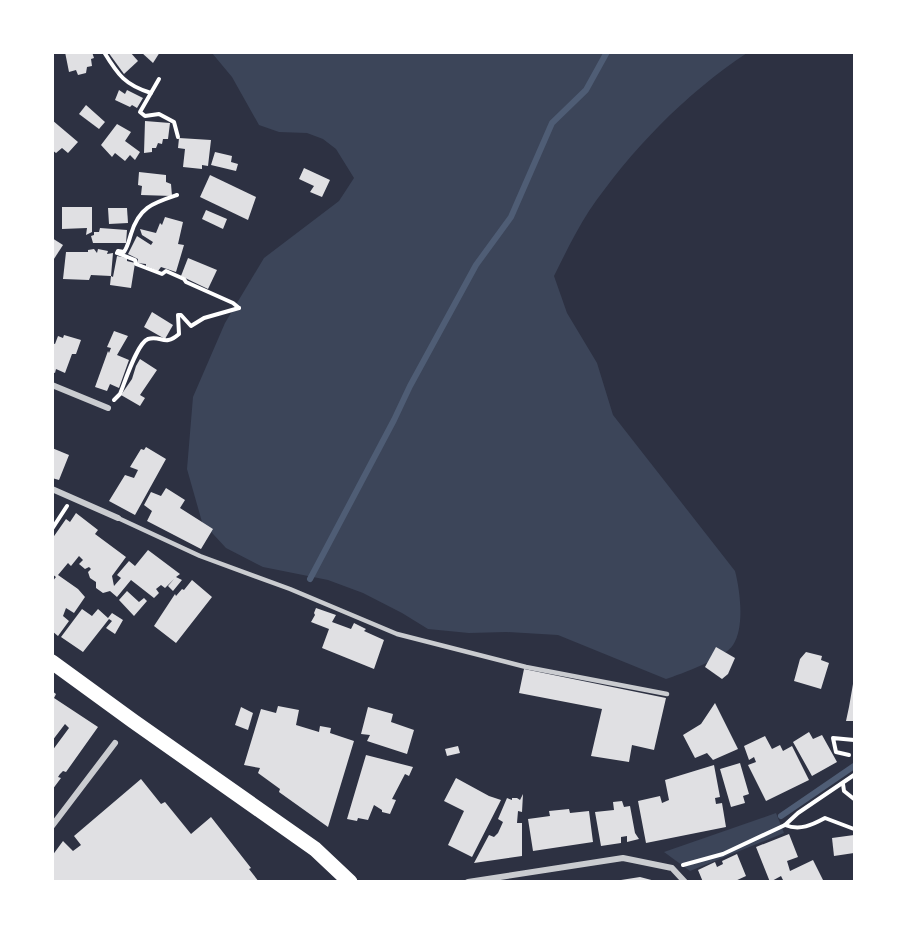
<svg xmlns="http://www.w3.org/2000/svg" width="907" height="934" font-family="Arial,sans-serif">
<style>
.green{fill:#3c4559}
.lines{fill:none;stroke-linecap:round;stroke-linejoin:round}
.stream{stroke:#4f5d75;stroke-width:6}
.building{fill:#e0e0e3}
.path{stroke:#fff;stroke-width:4}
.service{stroke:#caccd0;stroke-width:4.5}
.minor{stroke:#caccd0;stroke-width:6}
.primary{stroke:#fff;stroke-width:15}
</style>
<rect width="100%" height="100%" fill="#2d3142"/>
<g class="green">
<path d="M212 53H747C685 94 631 150 589 211 576 231 565 254 554 276L567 313 597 363 613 415 735 571C740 590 745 627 733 645 725 658 681 674 666 679L558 635 506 632 469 633 428 629 402 613 363 593 328 580 263 567 226 548 202 522 187 469 193 397 225 323 264 258 339 201 354 178 336 149 323 139 307 133 279 132 259 125 232 77Z"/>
<path d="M776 813 784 833 690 871 664 852Z"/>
</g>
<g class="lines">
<g class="stream">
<path d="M310 579 394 420 410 386 476 265 511 217 552 123 586 90 607 52"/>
<path d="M781 816 854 766"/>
</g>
</g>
<g class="building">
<path d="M65 52H92L94 58 91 59 92 66 87 67 86 73 78 75 76 70 69 72Z"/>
<path d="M108 52H130L138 61 124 74Z"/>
<path d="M141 52H160L153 63Z"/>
<path d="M119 90 125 94 127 90 143 98 137 108 132 105 130 107 115 100Z"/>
<path d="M86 105 105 122 99 129 79 114Z"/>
<path d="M52 120 78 142 68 153 62 148 56 153 52 150Z"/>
<path d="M145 121 170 123 168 139H163L162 144 158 143 156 148H152V152L144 153Z"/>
<path d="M117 124 131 132 125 141 140 152 135 160 130 155 125 161 115 153 112 157 101 145Z"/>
<path d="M179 138 211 140 208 166 202 165V169L183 167 185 149 178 148Z"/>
<path d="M215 152 232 156 231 162 238 164 236 171 211 165Z"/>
<path d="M304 168 330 180 322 197 310 192 314 186 299 179Z"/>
<path d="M139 172 166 175V182L171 184 172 196 141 195 142 186 138 185Z"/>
<path d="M210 175 256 197 248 220 200 197Z"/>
<path d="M62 207H92V232L86 235 87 228 62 229Z"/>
<path d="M108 208H127L128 223 109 224Z"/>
<path d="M206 210 227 219 223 229 202 219Z"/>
<path d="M165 217 183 222 178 244 184 245 176 272 161 267 158 271 146 266V264L137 263 138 259 128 254 137 236 151 245 153 242 142 235 140 229 156 233 160 223 162 225Z"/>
<path d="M100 228 127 230 126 243H93L91 236 94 235V232H99Z"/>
<path d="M52 238 63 245 52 262Z"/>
<path d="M94 249 97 253 98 249 108 251 107 254 113 253 111 276 91 275 89 280 63 279 66 252H88V250Z"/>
<path d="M117 256 127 258V261L135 263 131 288 110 285 111 276 113 277Z"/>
<path d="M188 258 217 270 208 289 181 276Z"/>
<path d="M152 312 173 325 165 339 144 327Z"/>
<path d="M114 331 128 336 117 355 129 360 119 388 110 384 107 391 95 387 108 351 109 353 111 348 107 347Z"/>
<path d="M64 335 81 340 76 354H72L65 373 56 369 55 373 52 372V343L55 344 58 336 63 338Z"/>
<path d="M140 359 157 370 140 395 145 398 140 406 121 395 132 379 136 366Z"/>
<path d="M146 447 166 459 135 515 109 501 125 475 134 478 138 470 130 467 141 449 144 450Z"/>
<path d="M52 448 69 455 59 480 52 478Z"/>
<path d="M166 488 185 500 180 508 213 529 201 549 147 521 152 511 144 505 151 492 161 496Z"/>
<path d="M76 513 98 530 95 534 126 557 112 576 114 586 121 578 117 575 129 561 135 566 148 550 180 574 176 577 182 580 173 591 168 586 174 579 165 588 161 585 156 589 159 593 154 598 131 580 117 597 110 591 103 593 96 588V582L90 578 88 572 91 569 89 567 85 569 79 564 83 560 79 556 71 566 68 563 58 575 78 589 85 597 74 613 66 608 63 616 69 621 58 636 52 631V582L56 577 52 574V539L66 519 70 522Z"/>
<path d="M192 580 212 597 176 643 154 626 175 594 176 596 182 589 184 590Z"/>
<path d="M127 591 139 602 144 598 147 601 134 616 119 600Z"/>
<path d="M316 608 336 615 332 622 351 629 354 623 366 629 364 631 384 640 374 669 322 648 329 629 311 622 315 615 314 613Z"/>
<path d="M82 609 92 616 98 609 108 618 112 613 123 620 115 634 106 628 112 621 109 619 83 652 61 637Z"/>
<path d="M716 647 735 658 728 674 722 679 705 667Z"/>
<path d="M806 652 822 656 821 660 829 663 821 689 794 681 800 659Z"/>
<path d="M524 669 666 698 654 750 632 745 629 762 591 756 602 709 519 693Z"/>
<path d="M853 684 854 721H846L849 707Z"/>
<path d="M52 691 56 694 54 698 98 727 66 772 63 771 60 774 58 777 61 778 52 790V751L69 728 65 724 52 741Z"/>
<path d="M715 703 738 749 713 760 707 753 695 758 683 735 701 724Z"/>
<path d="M278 706 299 710 296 725 319 732 320 726 331 728 330 733 354 741 328 827 279 792 280 789 258 773 260 768 244 765 261 709 276 713Z"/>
<path d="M241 707 253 713 248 730 235 725Z"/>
<path d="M368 707 393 714 391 722 414 730 407 754 367 741 370 735 361 734Z"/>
<path d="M809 732 813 739 822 735 837 762 812 776 793 742Z"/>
<path d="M765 736 772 749 780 745 783 751 792 746 809 780 766 801 748 765 756 762 754 757 749 760 744 746Z"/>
<path d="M458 746 460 753 447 756 445 749Z"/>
<path d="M366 755 413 767 409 776 405 774 392 799 396 800 390 814 382 812V810L374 805 368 820 358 818 357 821 347 819Z"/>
<path d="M740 763 749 794 743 796 745 803 731 807 720 769Z"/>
<path d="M714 765 720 797 715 798 716 804 722 803 726 827 646 843 638 801 660 796 662 803 669 800 665 780Z"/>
<path d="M456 778 489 796 501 800 472 857 448 845 464 811 444 801Z"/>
<path d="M141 779 161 804 165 802 191 834 211 817 251 868 249 869 259 882H52V856L63 841 73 851 81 845 74 836Z"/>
<path d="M523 794 522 812 518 811 517 823H522V856L474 863 489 835 494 837 498 833 503 822 498 819 507 798 512 800V798H517L520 800Z"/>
<path d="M622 801 624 807 630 806 635 833 639 839 627 842V836L621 837V843L601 846 595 812 614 810 613 802Z"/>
<path d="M569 809 570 813 589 811 593 842 533 851 528 819 550 816 549 811Z"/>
<path d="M789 834 798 857 787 861 790 871 813 860 824 882H784L781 876 770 882 756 847Z"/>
<path d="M854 835V853L834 856 832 838Z"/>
<path d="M737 854 746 876 733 882H703L698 870 715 862 717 867 723 864 722 861Z"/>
<path d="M640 877 659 882H621V880Z"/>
</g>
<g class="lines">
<g class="path">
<path d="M104 52C118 75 125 85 151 93"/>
<path d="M159 79 140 112 145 116 159 114 174 122 178 137"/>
<path d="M177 195C153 203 139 207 131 234 129 240 128 246 124 252L118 251 117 253 135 260 136 264 162 274 166 271 184 279 186 282 233 303 239 308"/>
<path d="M114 400 120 394C125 382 137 343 148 339 162 335 164 347 179 334L178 315H181L191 326 204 318 239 308"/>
<path d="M52 529 67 506"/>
<path d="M849 755 836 752 833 738 854 740"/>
<path d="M854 775 798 813 785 825C800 831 812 825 825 818L854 829"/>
<path d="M843 784 844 791 854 799"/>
<path d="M683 865 723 854 785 825"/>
</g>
<path class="service" d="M118 518 200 556 290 589 397 634 526 667 667 694"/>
<g class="minor">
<path d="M52 385 108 408"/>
<path d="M52 489 118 518"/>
<path d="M52 826 115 743"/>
<path d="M468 882 623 858 672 868 685 882"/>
</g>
<path class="primary" d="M52 662 133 721 315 849 350 882"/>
</g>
<rect width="907" height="934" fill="none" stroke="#ffffff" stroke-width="108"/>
</svg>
